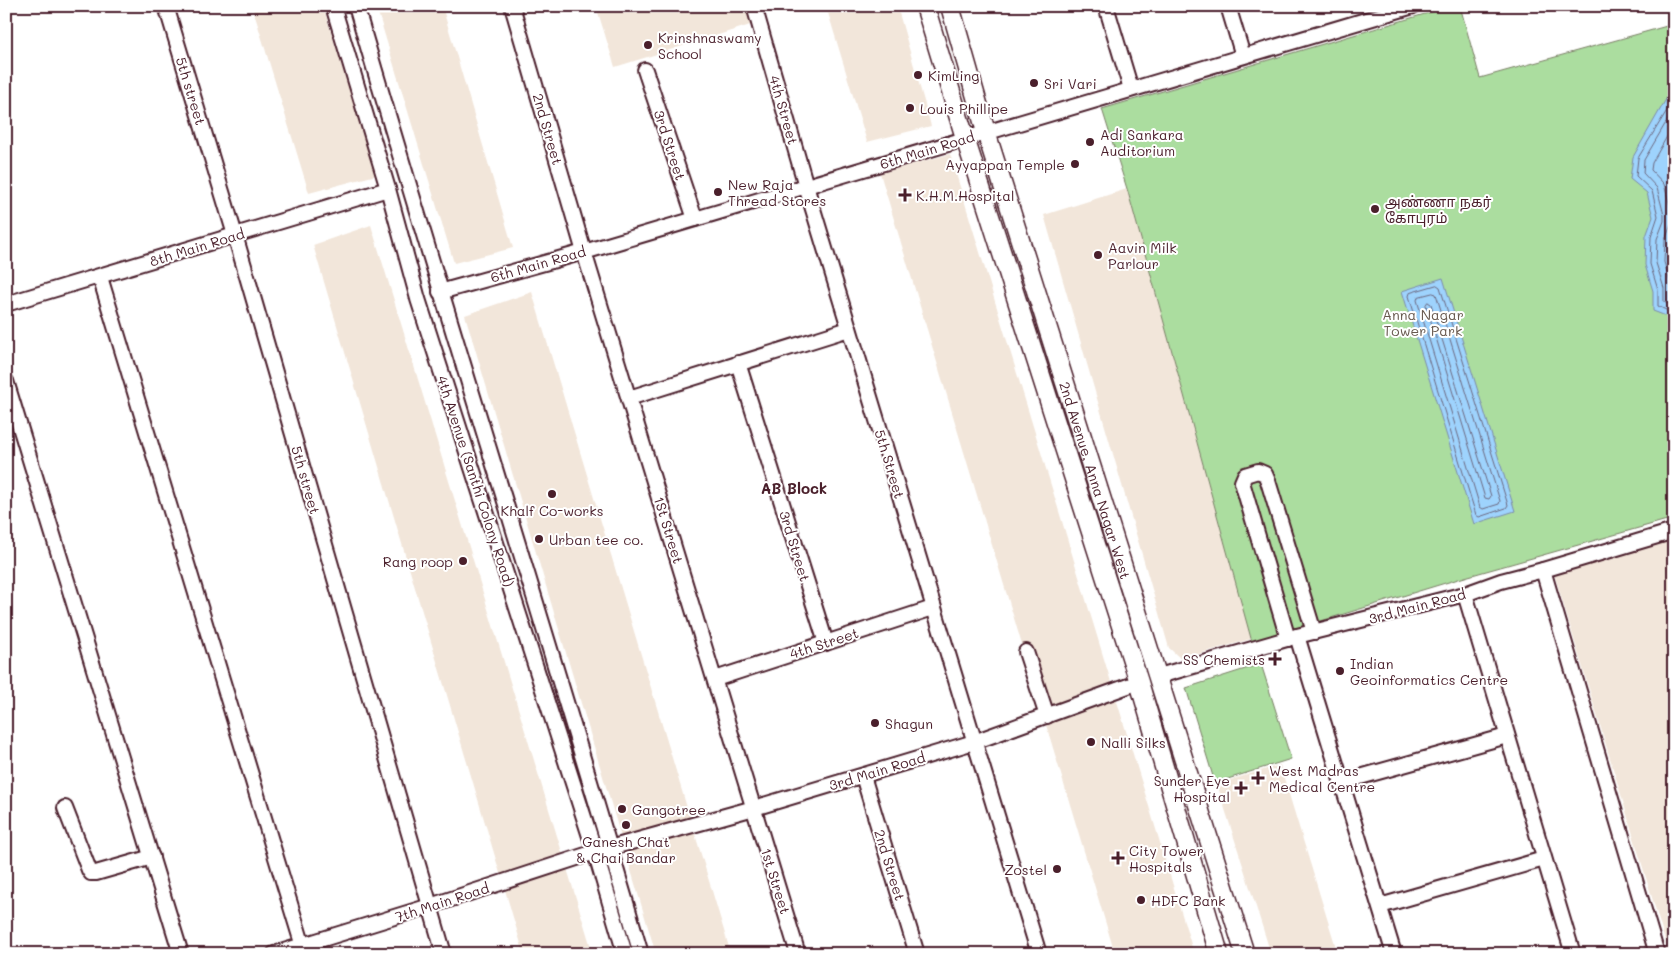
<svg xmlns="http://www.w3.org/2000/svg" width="1680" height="960" font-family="Mali,'Noto Sans Tamil',sans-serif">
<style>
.built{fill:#f2e6da}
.green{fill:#abdd9f;stroke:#7a7e65}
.water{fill:#9ed3fd;stroke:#7c8ba9}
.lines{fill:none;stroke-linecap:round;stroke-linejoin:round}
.shore{stroke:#6c677f;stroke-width:1}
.minor-casing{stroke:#4a1f2b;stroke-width:18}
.major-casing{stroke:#4a1f2b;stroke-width:21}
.minor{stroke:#fff;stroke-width:14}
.major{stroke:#fff;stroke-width:18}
.poi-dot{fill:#4a1f2b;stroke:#fff;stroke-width:2}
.labels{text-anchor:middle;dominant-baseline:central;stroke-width:4;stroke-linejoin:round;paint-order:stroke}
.poi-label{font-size:14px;fill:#4a1f2b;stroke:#fff;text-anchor:start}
.street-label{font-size:14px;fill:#4a1f2b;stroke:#fff}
.park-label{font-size:14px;fill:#67584e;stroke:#fff}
.neighbourhood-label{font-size:15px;font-weight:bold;fill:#4a1f2b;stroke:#fff}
</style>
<rect width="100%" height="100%" fill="#fff"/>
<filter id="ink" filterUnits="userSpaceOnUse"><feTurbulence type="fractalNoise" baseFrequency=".02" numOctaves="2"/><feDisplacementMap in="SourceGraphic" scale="10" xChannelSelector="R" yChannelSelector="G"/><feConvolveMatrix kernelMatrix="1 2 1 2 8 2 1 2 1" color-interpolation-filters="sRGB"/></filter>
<g filter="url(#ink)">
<g class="built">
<path d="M252 6H323L376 175 309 193Z"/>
<path d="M376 6H442L513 248 454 263Z"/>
<path d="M596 6H755L760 22 615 67Z"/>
<path d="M826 6H897L931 126 867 142Z"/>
<path d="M950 154 1194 954H1115L880 173Z"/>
<path d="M1127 189 1251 639 1181 659 1169 648 1044 215Z"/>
<path d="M371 225 593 954H524L313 245Z"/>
<path d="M532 292 731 954H656L465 315Z"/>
<path d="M1674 536V954H1669L1554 573Z"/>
<path d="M1280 765 1338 954H1271L1217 784Z"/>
</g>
<g class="green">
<path d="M1452 6H1460L1480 78 1674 24V518L1465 577 1252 642 1128 192 1102 109Z"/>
<path d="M1261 664 1291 759 1215 783 1186 688Z"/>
</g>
<g class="water">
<path d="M1669 94H1674V319L1653 311V291L1645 265 1646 236 1653 217 1647 193 1630 179 1633 157Z"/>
<path d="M1443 278 1515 511 1474 524 1402 291Z"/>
</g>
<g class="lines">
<g class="shore">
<path d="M1674 99 1638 158 1636 176 1652 191 1658 216 1651 237 1650 264 1658 290V306L1674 314"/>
<path d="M1674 109 1644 160 1643 173 1657 188 1664 215V221L1657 239 1656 263 1664 288V302L1674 307"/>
<path d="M1674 124 1652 163 1651 170 1664 184 1672 214V222L1665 240 1664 262 1671 286 1672 297 1674 299"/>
<path d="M1437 285 1440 287 1508 505 1506 508 1479 517 1476 515 1409 296 1410 293Z"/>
<path d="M1433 293 1436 294 1500 501 1499 504 1483 509 1480 507 1417 300 1418 297Z"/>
<path d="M1428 302 1431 304 1491 496 1489 499 1485 498 1426 305Z"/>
</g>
<defs>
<g id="minor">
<path d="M166 6 235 235 444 954"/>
<path d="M333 6 388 189 418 299 595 852 625 954"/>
<path d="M356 6C448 323 549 637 641 954"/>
<path d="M512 6 584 252 798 954"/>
<path d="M754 6 806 186 1039 954"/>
<path d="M1106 6 1131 89"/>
<path d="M1228 6 1243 56"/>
<path d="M645 70 695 219"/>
<path d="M100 277 305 953"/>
<path d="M440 292 584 252 1413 6"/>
<path d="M6 304 388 189"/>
<path d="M738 363 826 643"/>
<path d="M6 381 181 954"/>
<path d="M629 398 849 329"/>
<path d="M1543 570 1657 954"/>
<path d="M1465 594 1573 954"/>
<path d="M1297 636 1394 954"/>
<path d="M1288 639 1242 482 1245 475 1258 471 1265 474 1268 481 1314 632"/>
<path d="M1026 652 1047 716"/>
<path d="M1159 676 1297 636 1465 594 1501 581 1543 570 1674 531"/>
<path d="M715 679 933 608"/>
<path d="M863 776 917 954"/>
<path d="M1342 782 1507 736"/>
<path d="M65 808 89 870 91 873H96L152 857"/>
<path d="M1380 906 1544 859"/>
<path d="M274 954 430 906 595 852 754 808 974 742 1139 682"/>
</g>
<g id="major">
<path d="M925 6 965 138 1139 682 1219 954"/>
<path id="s1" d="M950 6 986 132 1245 954"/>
</g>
</defs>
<use href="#minor" class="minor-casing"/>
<use href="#major" class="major-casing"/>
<use href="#minor" class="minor"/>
<use href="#major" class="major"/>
</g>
</g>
<g class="poi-dot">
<circle cx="648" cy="45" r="5"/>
<circle cx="918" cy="75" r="5"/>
<circle cx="1034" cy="83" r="5"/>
<circle cx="910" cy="108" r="5"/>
<circle cx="1090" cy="142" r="5"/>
<circle cx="1075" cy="164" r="5"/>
<circle cx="718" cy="192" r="5"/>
<path d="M902.5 187.5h5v5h5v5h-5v5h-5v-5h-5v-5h5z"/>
<circle cx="1375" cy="209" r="5"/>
<circle cx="1098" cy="255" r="5"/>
<circle cx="552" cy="494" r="5"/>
<circle cx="539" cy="539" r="5"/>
<circle cx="463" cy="561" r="5"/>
<path d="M1272.5 651.5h5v5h5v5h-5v5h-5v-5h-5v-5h5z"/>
<circle cx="1340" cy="671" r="5"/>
<circle cx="875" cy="723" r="5"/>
<circle cx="1091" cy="742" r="5"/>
<path d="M1255.5 770.5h5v5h5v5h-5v5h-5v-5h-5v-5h5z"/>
<path d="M1238.5 780.5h5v5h5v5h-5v5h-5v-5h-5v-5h5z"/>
<circle cx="622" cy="809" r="5"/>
<circle cx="626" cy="825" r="5"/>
<path d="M1115.5 850.5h5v5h5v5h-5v5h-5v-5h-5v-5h5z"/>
<circle cx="1057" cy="869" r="5"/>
<circle cx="1141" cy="900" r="5"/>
</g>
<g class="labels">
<g class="poi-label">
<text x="658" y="37">Krinshnaswamy<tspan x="658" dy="16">School</tspan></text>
<text x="928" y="75">KimLing</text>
<text x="1044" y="83">Sri Vari</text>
<text x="920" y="108">Louis Phillipe</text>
<text x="1100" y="134">Adi Sankara<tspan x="1100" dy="16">Auditorium</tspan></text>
<text x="1065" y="164" text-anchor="end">Ayyappan Temple</text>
<text x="728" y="184">New Raja<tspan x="728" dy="16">Thread Stores</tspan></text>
<text x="916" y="195">K.H.M.Hospital</text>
<text x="1385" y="201">அண்ணா நகர்<tspan x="1385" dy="16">கோபுரம்</tspan></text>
<text x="1108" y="247">Aavin Milk<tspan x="1108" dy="16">Parlour</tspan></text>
<text x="552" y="510" text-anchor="middle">Khalf Co-works</text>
<text x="549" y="539">Urban tee co.</text>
<text x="453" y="561" text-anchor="end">Rang roop</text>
<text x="1265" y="659" text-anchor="end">SS Chemists</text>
<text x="1350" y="663">Indian<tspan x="1350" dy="16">Geoinformatics Centre</tspan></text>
<text x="885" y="723">Shagun</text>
<text x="1101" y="742">Nalli Silks</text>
<text x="1269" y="770">West Madras<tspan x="1269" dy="16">Medical Centre</tspan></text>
<text x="1230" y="780" text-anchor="end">Sunder Eye<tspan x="1230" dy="16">Hospital</tspan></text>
<text x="632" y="809">Gangotree</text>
<text x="626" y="841" text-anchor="middle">Ganesh Chat<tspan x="626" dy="16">&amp; Chai Bandar</tspan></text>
<text x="1129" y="850">City Tower<tspan x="1129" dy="16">Hospitals</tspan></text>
<text x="1047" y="869" text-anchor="end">Zostel</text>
<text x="1151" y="900">HDFC Bank</text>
</g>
<g class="street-label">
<text transform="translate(191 91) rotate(73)">5th street</text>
<text transform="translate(784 110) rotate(74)">4th Street</text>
<text transform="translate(548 129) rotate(74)">2nd Street</text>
<text transform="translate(670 145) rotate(72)">3rd Street</text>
<text transform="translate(927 150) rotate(-17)">6th Main Road</text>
<text transform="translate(197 247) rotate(-17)">8th Main Road</text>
<text transform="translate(538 264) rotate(-16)">6th Main Road</text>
<text transform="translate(890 464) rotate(73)">5th Street</text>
<text transform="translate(306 480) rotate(74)">5th street</text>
<text stroke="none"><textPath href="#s1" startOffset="496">2nd Avenue, Anna Nagar West</textPath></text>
<text transform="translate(476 481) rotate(72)">4th Avenue (Santhi Colony Road)</text>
<text transform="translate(669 530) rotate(73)">1St Street</text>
<text transform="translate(795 546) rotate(73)">3rd Street</text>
<text transform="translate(1417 606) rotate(-15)">3rd Main Road</text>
<text transform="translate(824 643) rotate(-18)">4th Street</text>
<text transform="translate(877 771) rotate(-17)">3rd Main Road</text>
<text transform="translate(890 865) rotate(73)">2nd Street</text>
<text transform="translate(776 881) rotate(73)">1st Street</text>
<text transform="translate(442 902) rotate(-18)">7th Main Road</text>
</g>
<g class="park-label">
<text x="1423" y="314">Anna Nagar<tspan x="1423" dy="16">Tower Park</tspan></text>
</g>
<g class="neighbourhood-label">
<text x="794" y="488">AB Block</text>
</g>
</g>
<rect width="1680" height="960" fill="none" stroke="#fff" stroke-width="25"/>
<rect x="12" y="12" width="1655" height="935" fill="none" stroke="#4a1f2b" stroke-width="2" filter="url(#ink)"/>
</svg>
